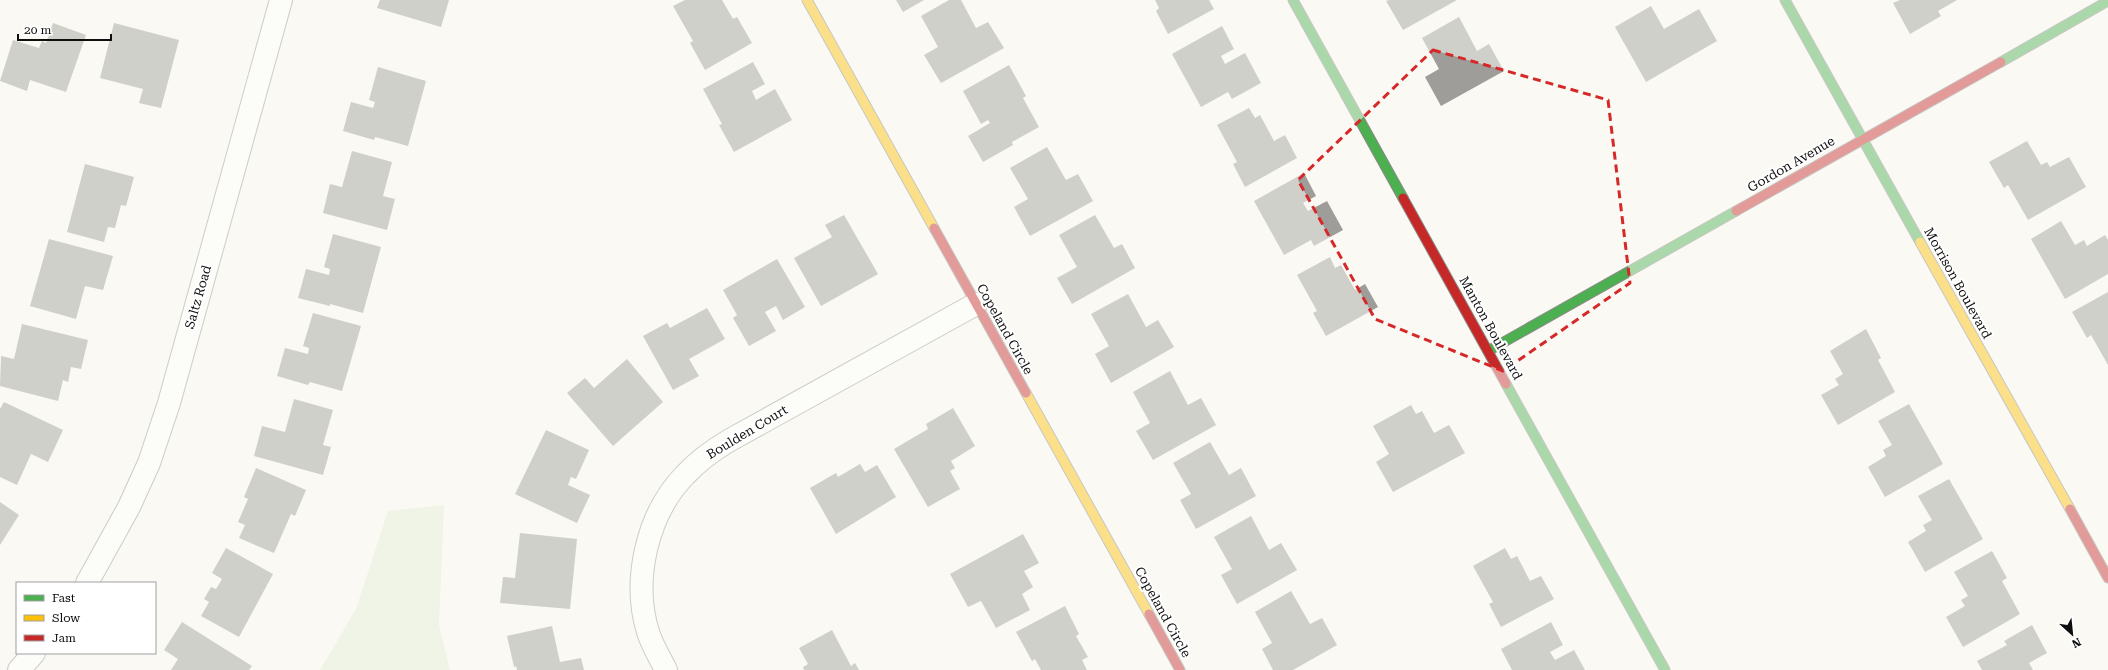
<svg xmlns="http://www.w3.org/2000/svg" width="2108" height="670" font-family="'Roboto Serif',serif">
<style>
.green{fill:#e4edd6}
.building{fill:#9e9d99}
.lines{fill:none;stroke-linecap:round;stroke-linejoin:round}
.street-casing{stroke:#949492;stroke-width:24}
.fast-casing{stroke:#8b8a88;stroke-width:11}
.slow-casing{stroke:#8b8a88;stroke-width:11}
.jam-casing{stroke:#8b8a88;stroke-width:11}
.street{stroke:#fefefd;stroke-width:22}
.fast{stroke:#4caf50;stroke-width:9}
.slow{stroke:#ffc107;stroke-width:9}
.jam{stroke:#c62828;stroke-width:9}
.marked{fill:none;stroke:#d62828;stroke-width:3;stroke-dasharray:8 5;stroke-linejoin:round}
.labels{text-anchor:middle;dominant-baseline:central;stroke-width:4;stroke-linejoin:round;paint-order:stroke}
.street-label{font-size:13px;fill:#0e0e0e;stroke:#fff}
</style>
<rect width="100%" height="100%" fill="#faf9f4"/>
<path class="green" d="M444 505 439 625 450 670H320L356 609 388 511Z"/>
<g class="building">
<path d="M380 0H449L441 27 377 8Z"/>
<path d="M685 0H722L733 19 737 17 752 43 705 70 690 43 693 41 673 6Z"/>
<path d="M896 0H924L903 12Z"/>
<path d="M949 0H961L976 28 988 22 1004 48 941 83 924 55 938 47 921 16Z"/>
<path d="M1155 0H1209L1214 9 1168 34 1156 11 1159 8Z"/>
<path d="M1389 0H1457L1403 30 1386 1Z"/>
<path d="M1900 0H1957L1938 11 1941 16 1910 34 1893 3Z"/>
<path d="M1651 6 1664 29 1699 9 1717 41 1646 82 1615 27Z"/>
<path d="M1459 17 1477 51 1489 44 1504 71 1441 106 1425 77 1439 69 1422 38Z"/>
<path d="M53 23 86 35 66 92 30 80 27 91 0 81 13 40 39 48 42 41 46 43Z"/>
<path d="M114 23 179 40 161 108 139 103 143 89 100 78Z"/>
<path d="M1222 26 1234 49 1221 56 1225 64 1245 53 1261 83 1232 99 1228 92 1201 107 1172 54Z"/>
<path d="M753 62 765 84 752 91 756 100 775 89 792 120 734 152 719 125 722 124 703 89Z"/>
<path d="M1009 65 1026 96 1023 98 1039 127 1012 142 1013 145 983 162 968 136 990 123 988 120 981 124 963 91Z"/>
<path d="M378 67 426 81 408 146 375 137 374 140 343 131 351 102 373 108 375 102 369 100Z"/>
<path d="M1249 108 1255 118 1260 115 1274 141 1285 135 1297 158 1245 187 1233 164 1237 162 1217 125Z"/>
<path d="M2027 141 2041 165 2047 162 2050 167 2069 157 2086 187 2028 220 2008 185 2004 188 1989 162Z"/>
<path d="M1047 147 1066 180 1078 174 1093 201 1030 236 1014 207 1028 199 1010 168Z"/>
<path d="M352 151 392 162 383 196 395 199 387 230 323 213 330 184 342 187Z"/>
<path d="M85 164 134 177 126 206 121 205 115 228 108 227 104 242 67 232Z"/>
<path d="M1304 173 1316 196 1303 203 1308 211 1327 201 1343 230 1314 246 1311 240 1284 255 1254 201Z"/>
<path d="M844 215 878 274 821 306 794 258 832 237 825 225Z"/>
<path d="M1095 215 1114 248 1122 244 1135 268 1072 304 1057 278 1077 267 1059 235Z"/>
<path d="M2061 221 2075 245 2084 240 2087 246 2105 235 2108 240V274L2065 299 2031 239Z"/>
<path d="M333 234 381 247 363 313 330 304V306L298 298 306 269 329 275 330 269 324 267Z"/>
<path d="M49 239 113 256 103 290 85 286 76 319 30 306Z"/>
<path d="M1330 257 1335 268 1341 265 1355 290 1365 284 1378 307 1326 336 1313 313 1317 311 1297 275Z"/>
<path d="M777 259 805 307 783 320 776 306 765 312 776 331 749 346 733 318 737 315 723 290Z"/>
<path d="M2108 292V365L2091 335 2087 338 2072 312Z"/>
<path d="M1128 294 1146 327 1158 320 1174 347 1111 383 1095 354 1109 346 1091 314Z"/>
<path d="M707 308 725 339 689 359 699 376 673 390 643 336 667 323 670 328Z"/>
<path d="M313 313 361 326 342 391 310 382 308 385 277 376 285 348 308 354 309 348 303 346Z"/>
<path d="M22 324 88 340 81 369 71 367 68 382 63 380 58 401 0 386 1 356 14 359Z"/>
<path d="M1866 329 1881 358 1878 360 1895 392 1838 425 1821 395 1839 385 1835 379 1843 374 1830 351Z"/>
<path d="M627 359 663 402 613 446 567 393 585 378 594 388Z"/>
<path d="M1170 371 1188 405 1201 398 1216 425 1153 460 1136 431 1150 423 1133 392Z"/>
<path d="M294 399 333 410 323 445 331 447 323 475 254 456 262 426 285 432Z"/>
<path d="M4 402 63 430 48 462 31 454 17 485 0 477V409Z"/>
<path d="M1909 404 1943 464 1885 497 1868 467 1886 456 1883 450 1892 445 1878 421Z"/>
<path d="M1411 405 1416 414 1422 411 1434 433 1449 425 1465 453 1393 492 1376 462 1389 454 1373 426Z"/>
<path d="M953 408 975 446 951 461 955 468 950 471 960 489 928 507 894 449 928 429 926 424Z"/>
<path d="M546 430 589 450 576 479 571 477 568 485 590 495 577 523 515 494Z"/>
<path d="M1210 442 1229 475 1241 468 1256 496 1196 529 1180 500 1191 494 1173 463Z"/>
<path d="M860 464 865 472 877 465 896 497 836 534 810 488 836 473 838 477Z"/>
<path d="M256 468 306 490 295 516 291 514 274 553 239 538 245 525 238 522 248 499 244 497Z"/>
<path d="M1949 479 1983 539 1925 572 1908 542 1926 531 1923 525 1932 520 1918 496Z"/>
<path d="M0 502 19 515 0 545Z"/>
<path d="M1251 516 1269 550 1281 543 1297 570 1237 604 1221 575 1232 569 1214 537Z"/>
<path d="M520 533 577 539 570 609 500 603 503 577 515 578Z"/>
<path d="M1023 534 1039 563 1024 571 1033 587 1022 594 1030 610 996 628 981 601 968 607 950 574Z"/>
<path d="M226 548 273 574 239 637 201 616 209 602 204 599 211 587 216 589 222 579 212 573Z"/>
<path d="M1505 548 1511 559 1517 556 1530 581 1541 576 1554 599 1501 627 1489 604 1493 602 1473 566Z"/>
<path d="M1992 551 2007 578 2002 581 2020 614 1963 647 1946 617 1965 606 1961 600 1968 596 1954 572Z"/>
<path d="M1291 591 1310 624 1322 618 1337 645 1293 670H1273L1262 649 1272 643 1255 612Z"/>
<path d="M1065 606 1079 634 1076 636 1088 657 1082 660 1087 670H1041L1035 659 1032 661 1016 632Z"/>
<path d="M182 622 252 666 249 670H171L178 659 164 650Z"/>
<path d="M1551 622 1563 645 1550 652 1555 660 1574 650 1585 670H1512L1501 649Z"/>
<path d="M2032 625 2047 653 2029 663 2033 670H1982L1977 661 2007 645 2004 641Z"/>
<path d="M552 626 560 662 581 658 584 670H517L516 666 514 667 507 636Z"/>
<path d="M832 630 851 666 855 663 859 670H804L803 667 808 664 799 648Z"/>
</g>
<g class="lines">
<defs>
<g id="street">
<path d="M87 583 129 507 149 463 169 403 281 0"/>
<path d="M19 670 34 653"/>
<path d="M666 670C660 658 652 645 648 632 632 580 647 514 685 475 698 461 713 450 730 440L976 304"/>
</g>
<g id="fast">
<path d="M1293 0 1403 198"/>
<path d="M1785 0 1920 242"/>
<path d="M2001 62 2108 1"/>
<path d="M1488 351 1736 211"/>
<path d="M1506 384 1665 670"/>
</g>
<g id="slow">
<path d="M807 0 934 228"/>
<path d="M1920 242 2070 509"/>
<path d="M1026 393 1149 614"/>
</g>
<g id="jam">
<path d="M1403 198 1506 384"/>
<path d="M1736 211 2001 62"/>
<path d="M934 228 1026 393"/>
<path d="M2070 509 2108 578"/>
<path d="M1149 614 1180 670"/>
</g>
</defs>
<use href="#street" class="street-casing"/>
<use href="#fast" class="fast-casing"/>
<use href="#slow" class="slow-casing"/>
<use href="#jam" class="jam-casing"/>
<use href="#street" class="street"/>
<use href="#fast" class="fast"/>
<use href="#slow" class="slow"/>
<use href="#jam" class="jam"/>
</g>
<path d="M0 0H2108V670H0ZM1433 50 1608 100 1630 283 1503 371 1375 319 1298 180Z" fill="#faf9f4" fill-opacity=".55" fill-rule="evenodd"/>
<path class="marked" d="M1433 50 1608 100 1630 283 1503 371 1375 319 1298 180Z"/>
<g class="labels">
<g class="street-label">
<text transform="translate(1791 164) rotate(-30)">Gordon Avenue</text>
<text transform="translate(1958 283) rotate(61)">Morrison Boulevard</text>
<text transform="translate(198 297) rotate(-74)">Saltz Road</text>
<text transform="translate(1491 328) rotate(61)">Manton Boulevard</text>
<text transform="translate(1005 329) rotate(61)">Copeland Circle</text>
<text transform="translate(747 432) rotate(-31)">Boulden Court</text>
<text transform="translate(1163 612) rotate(61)">Copeland Circle</text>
</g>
</g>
<rect x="16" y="582" width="140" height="72" fill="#ffffff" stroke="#9f9f9f"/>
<rect x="24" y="595" width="20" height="6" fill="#4caf50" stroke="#9f9f9f"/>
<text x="52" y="602" font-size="12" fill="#0e0e0e">Fast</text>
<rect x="24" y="615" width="20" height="6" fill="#ffc107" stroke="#9f9f9f"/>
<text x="52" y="622" font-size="12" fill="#0e0e0e">Slow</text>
<rect x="24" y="635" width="20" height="6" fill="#c62828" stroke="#9f9f9f"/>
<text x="52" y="642" font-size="12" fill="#0e0e0e">Jam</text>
<g transform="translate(2072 634) rotate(153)" stroke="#ffffff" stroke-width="3" paint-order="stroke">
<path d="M0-3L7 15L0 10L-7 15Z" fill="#0e0e0e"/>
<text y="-6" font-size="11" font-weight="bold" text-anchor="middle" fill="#0e0e0e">N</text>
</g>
<path d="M18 34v6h93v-6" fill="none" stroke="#0e0e0e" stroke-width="2"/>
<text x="24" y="34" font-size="12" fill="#0e0e0e" stroke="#ffffff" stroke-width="3" paint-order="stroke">20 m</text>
</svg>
